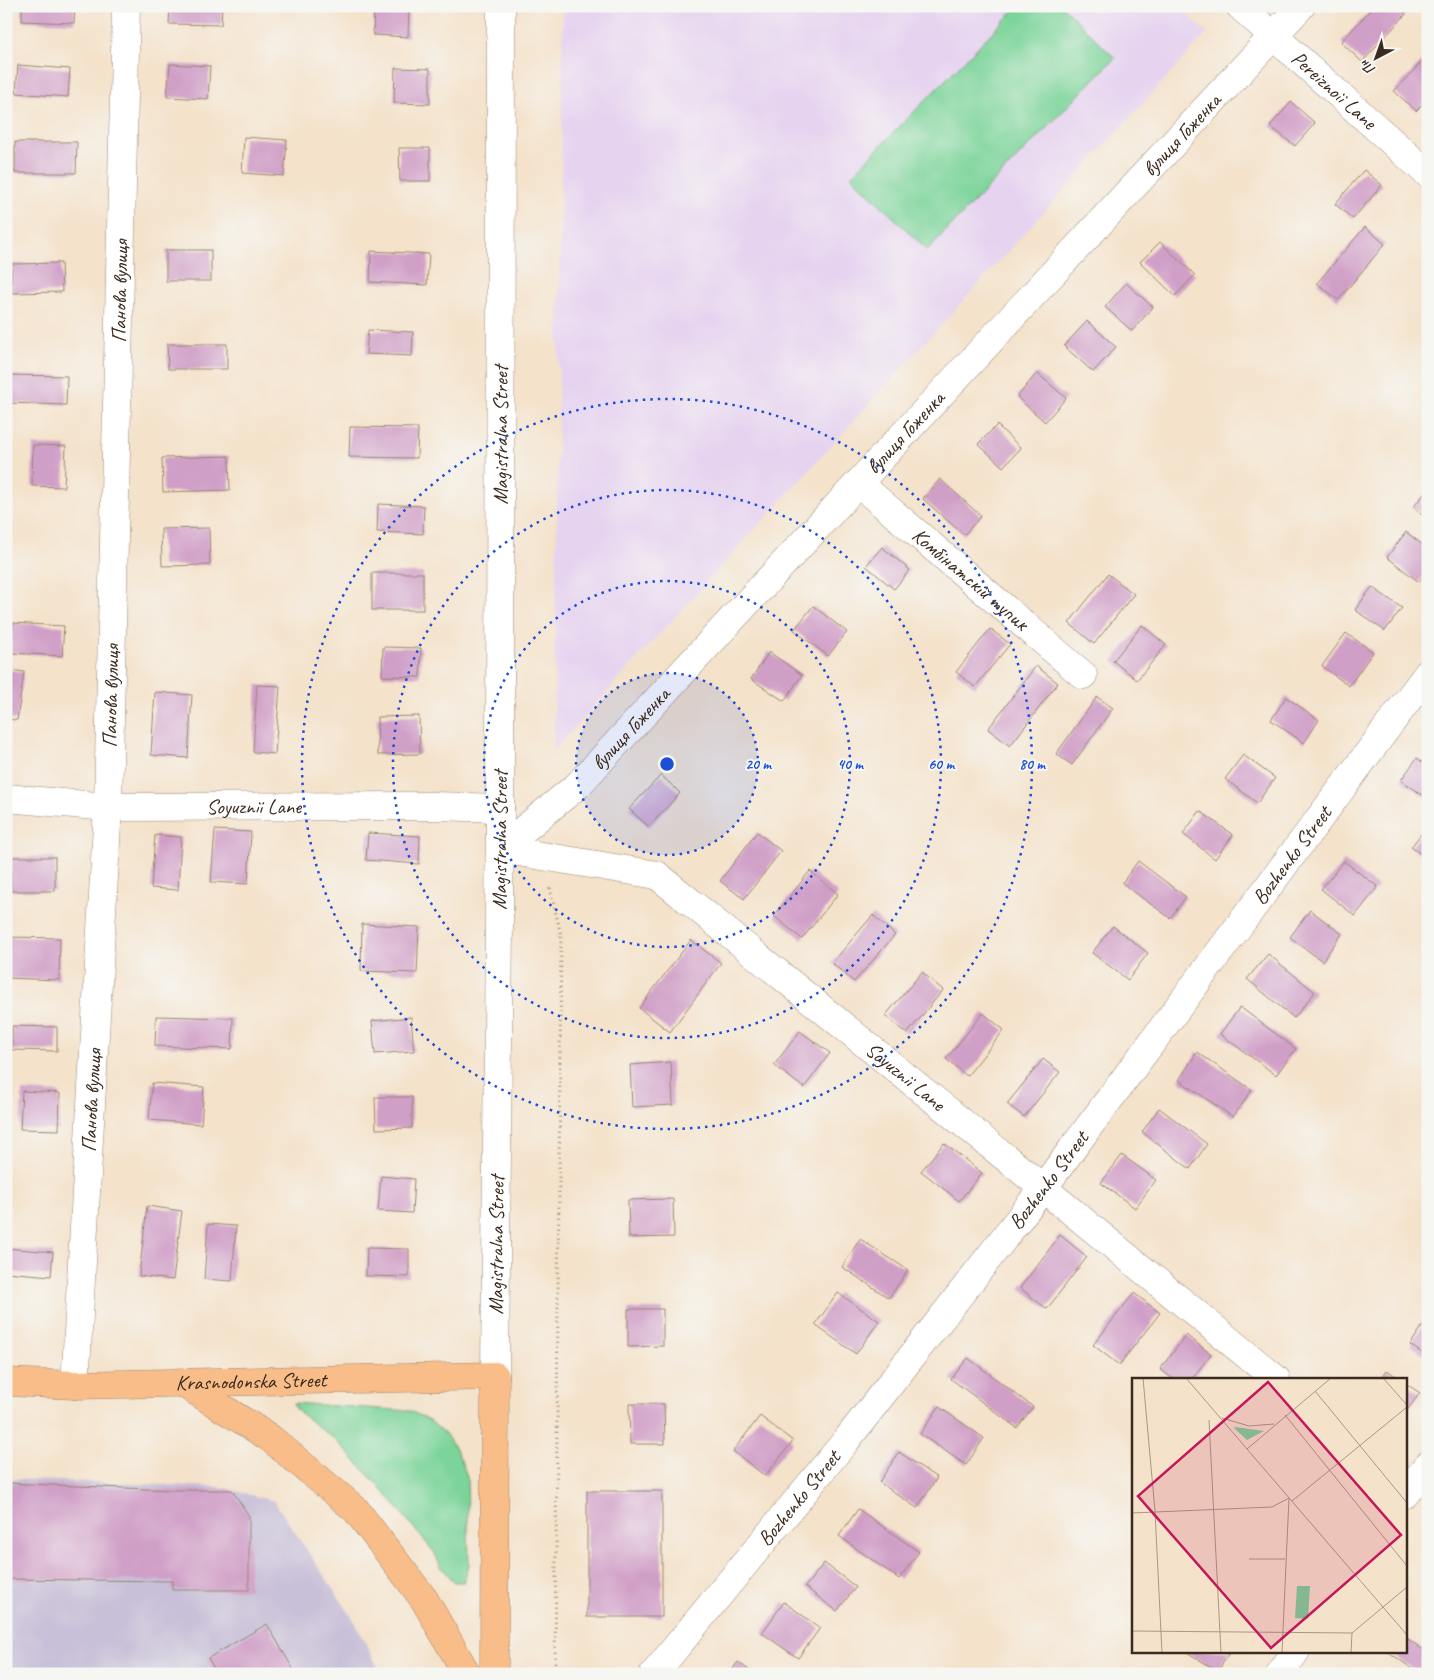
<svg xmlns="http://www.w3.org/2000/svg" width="1434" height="1680" font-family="Caveat,sans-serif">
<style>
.built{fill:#e6d3f0}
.industrial{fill:#c8c0d8}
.green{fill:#7bd49a;stroke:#5b7f5c}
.building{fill:#d09fc7}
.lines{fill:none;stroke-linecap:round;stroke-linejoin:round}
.minor-casing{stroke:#988674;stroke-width:29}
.major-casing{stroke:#988674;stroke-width:29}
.path{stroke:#988674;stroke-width:3;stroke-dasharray:1 4;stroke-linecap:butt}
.minor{stroke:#fff;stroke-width:28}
.major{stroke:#f8bd89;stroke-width:28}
.ring{fill:none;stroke:#1d4ed8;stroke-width:2.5;stroke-dasharray:2.5 5}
.labels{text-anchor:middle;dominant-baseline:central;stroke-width:4;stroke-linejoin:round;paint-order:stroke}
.street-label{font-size:21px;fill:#3b2a1e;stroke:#f6f6f2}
.inset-road{fill:none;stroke:#aa9885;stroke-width:1}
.view{fill:#c2185b;fill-opacity:0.15;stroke:#c2185b;stroke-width:2.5}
.inset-edge{fill:none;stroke:#3b2a1e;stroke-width:2.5}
.centre{fill:#1d4ed8;stroke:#f6f6f2;stroke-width:2.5}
.ring-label{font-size:15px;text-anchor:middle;font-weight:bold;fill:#1d4ed8;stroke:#f6f6f2;stroke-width:4;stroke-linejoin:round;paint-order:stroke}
</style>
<rect width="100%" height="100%" fill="#f6f6f2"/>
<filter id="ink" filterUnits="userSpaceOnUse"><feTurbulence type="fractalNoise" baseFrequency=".02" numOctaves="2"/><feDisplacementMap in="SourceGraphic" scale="10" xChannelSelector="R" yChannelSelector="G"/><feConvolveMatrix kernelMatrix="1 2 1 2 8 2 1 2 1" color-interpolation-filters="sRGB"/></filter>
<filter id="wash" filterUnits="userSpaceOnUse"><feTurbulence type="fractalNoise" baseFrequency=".0096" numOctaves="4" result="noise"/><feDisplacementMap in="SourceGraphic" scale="20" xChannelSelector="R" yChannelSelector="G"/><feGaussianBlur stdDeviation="1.12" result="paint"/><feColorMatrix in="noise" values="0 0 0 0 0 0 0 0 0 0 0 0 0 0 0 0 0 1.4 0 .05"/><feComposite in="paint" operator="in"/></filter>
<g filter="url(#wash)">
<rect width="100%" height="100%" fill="#f4e2ca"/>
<path class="built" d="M563 6H1178L1207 33 554 750Z"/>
<path class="industrial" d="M6 1479 221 1487 274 1501 354 1620 381 1674H6Z"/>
<g class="green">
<path d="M1018 6H1062L1115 58 927 250 851 176Z"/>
<path d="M293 1403 410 1411 429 1420 446 1435 458 1453 467 1476 469 1565 464 1582H454L440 1565 434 1552 385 1493 339 1443 295 1409Z"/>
</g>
<g id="blocks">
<g class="building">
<path d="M22 6H75L74 23 22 21Z"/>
<path d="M170 6H222L221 25 169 24Z"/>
<path d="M374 6H409L408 37 373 35Z"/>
<path d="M1374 6H1398L1406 14 1362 62 1341 42Z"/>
<path d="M1428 55V98L1416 111 1394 91Z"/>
<path d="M170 64 210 66 208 99 167 97Z"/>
<path d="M18 65 70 69 68 97 16 93Z"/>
<path d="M395 68 430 69V104L394 103Z"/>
<path d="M1291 102 1315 123 1295 146 1270 126Z"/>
<path d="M244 137 287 140 284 176 242 173Z"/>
<path d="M15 142H77L76 173H15Z"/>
<path d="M399 148H430V181H400Z"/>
<path d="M1364 170 1382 185 1353 219 1335 204Z"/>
<path d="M1365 227 1385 244 1338 300 1317 283Z"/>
<path d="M1160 242 1195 275 1175 296 1140 262Z"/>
<rect x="166" y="250" width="45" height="31"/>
<path d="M371 251 429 254 427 285 370 282Z"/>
<path d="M61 263 62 292 12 293 11 264Z"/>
<path d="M1126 283 1153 307 1132 331 1105 307Z"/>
<path d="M1087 321 1116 347 1093 372 1064 346Z"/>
<path d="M368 330 413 332 412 356 366 354Z"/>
<path d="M167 344H227V369H168Z"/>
<path d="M1037 373 1066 398 1045 422 1017 397Z"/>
<path d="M6 375 67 376 66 405 6 403Z"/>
<path d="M997 425 1021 448 1003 467 978 444Z"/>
<path d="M350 427 418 428 417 458 349 457Z"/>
<path d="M33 445 66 446 64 487 32 486Z"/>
<path d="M229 456 230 490 163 492 162 458Z"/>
<path d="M940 479 981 516 964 535 923 499Z"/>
<path d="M1428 490V520L1413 507Z"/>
<path d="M378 504 424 506 423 534 377 532Z"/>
<path d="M209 528 210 565 162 566 161 529Z"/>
<path d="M1406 532 1428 549V570L1419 582 1387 557Z"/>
<path d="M882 547 910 570 894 589 866 566Z"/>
<rect x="372" y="573" width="51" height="37"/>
<path d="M1108 574 1134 594 1094 644 1069 623Z"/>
<path d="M1372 587 1402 608 1385 631 1355 610Z"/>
<path d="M813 606 847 632 828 656 794 630Z"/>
<path d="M13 623 64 626 62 656 11 653Z"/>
<path d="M1142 625 1166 645 1137 680 1113 661Z"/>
<path d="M990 629 1010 644 975 687 956 672Z"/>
<path d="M1346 633 1373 652 1349 686 1322 666Z"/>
<path d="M383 647 421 648 420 677 382 676Z"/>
<path d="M769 652 802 675 784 701 751 679Z"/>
<path d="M1036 666 1058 683 1010 746 988 729Z"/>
<path d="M6 669 24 672 17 720 6 719Z"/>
<path d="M257 685 280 686 275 754 253 752Z"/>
<path d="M155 692 192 695 188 758 151 755Z"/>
<path d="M1097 697 1113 708 1072 765 1056 754Z"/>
<path d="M1286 697 1319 720 1304 743 1271 720Z"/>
<path d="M419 716 420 754 378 755 377 717Z"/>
<path d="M1243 755 1275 778 1257 803 1225 779Z"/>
<path d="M1417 758 1428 766V799L1401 780Z"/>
<path d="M661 775 680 793 649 827 629 809Z"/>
<path d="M1200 811 1233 835 1215 859 1183 834Z"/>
<path d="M1428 825V859L1411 847Z"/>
<path d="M215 830 251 832 248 884 211 882Z"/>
<path d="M757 832 781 851 744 899 720 881Z"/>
<path d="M368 833 420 836 419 864 366 860Z"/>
<path d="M155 835 181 837 178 890 151 888Z"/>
<rect x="11" y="857" width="44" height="34"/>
<path d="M1138 861 1186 897 1170 918 1122 883Z"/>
<path d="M1344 861 1378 887 1355 916 1321 889Z"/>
<path d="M810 871 838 894 802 939 774 916Z"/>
<path d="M1310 910 1342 934 1322 961 1290 937Z"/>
<path d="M873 915 895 935 854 982 832 963Z"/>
<path d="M362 924 419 927 417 973 361 971Z"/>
<path d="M1113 926 1148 953 1128 980 1092 953Z"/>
<path d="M6 937 60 938 59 980 6 978Z"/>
<path d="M691 940 721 963 670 1032 639 1008Z"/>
<path d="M1268 954 1315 992 1294 1018 1247 979Z"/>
<path d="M922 972 943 990 907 1034 885 1016Z"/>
<path d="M1240 1007 1296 1049 1276 1075 1220 1034Z"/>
<path d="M983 1013 1004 1030 967 1076 946 1059Z"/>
<path d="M156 1016 233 1018 232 1049 155 1046Z"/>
<path d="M411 1017 414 1051 375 1054 372 1021Z"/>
<path d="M12 1026 57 1027V1051L12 1050Z"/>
<path d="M800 1031 830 1053 804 1088 774 1065Z"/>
<path d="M1197 1052 1252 1090 1233 1117 1179 1080Z"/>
<path d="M1043 1059 1060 1072 1024 1117 1007 1104Z"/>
<path d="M671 1062 673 1105 632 1107 630 1065Z"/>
<path d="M152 1083 204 1087 201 1124 149 1120Z"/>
<path d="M22 1091 60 1093 59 1130 20 1129Z"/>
<path d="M375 1097H412V1128L376 1129Z"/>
<path d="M1159 1108 1207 1144 1190 1169 1142 1132Z"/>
<path d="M944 1143 982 1173 959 1201 921 1171Z"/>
<path d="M1122 1155 1156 1180 1135 1208 1101 1183Z"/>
<path d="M381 1176 414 1179 412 1213 378 1211Z"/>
<path d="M673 1199 674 1237 629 1238 628 1200Z"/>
<path d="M147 1206 182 1211 173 1280 139 1276Z"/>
<path d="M208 1224 236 1226 232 1281 204 1279Z"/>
<path d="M1060 1235 1087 1257 1047 1309 1020 1288Z"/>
<path d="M860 1239 908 1270 889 1298 842 1267Z"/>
<path d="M6 1248 53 1252 51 1276 6 1272Z"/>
<path d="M367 1248 409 1249V1277L366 1276Z"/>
<path d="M838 1293 879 1321 856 1354 815 1325Z"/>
<path d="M1134 1293 1160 1313 1119 1365 1093 1345Z"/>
<path d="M628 1309H663V1346L628 1347Z"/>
<path d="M1428 1318V1357L1410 1345Z"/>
<path d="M1186 1335 1211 1354 1192 1379H1173L1160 1369Z"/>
<path d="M968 1358 1033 1407 1017 1428 951 1379Z"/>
<path d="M1387 1370 1400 1379H1381Z"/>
<path d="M1405 1383 1420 1393 1405 1413Z"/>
<path d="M629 1404H664L665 1444H630Z"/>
<path d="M939 1407 984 1438 966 1465 920 1434Z"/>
<path d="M760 1416 793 1441 765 1476 733 1451Z"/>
<path d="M899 1452 937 1478 917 1508 879 1482Z"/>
<path d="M6 1483 172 1490H232L249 1516V1590H172V1581L6 1579Z"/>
<rect x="587" y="1491" width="75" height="126"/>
<path d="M858 1509 919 1552 899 1579 839 1536Z"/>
<path d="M824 1563 856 1587 837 1611 805 1587Z"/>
<path d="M784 1602 820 1628 798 1658 762 1633Z"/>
<path d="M267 1624 296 1674H217L208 1658Z"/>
<path d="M1405 1637 1428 1653V1663L1420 1674 1387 1651H1405Z"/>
<path d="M1185 1651H1230L1218 1671Z"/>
<path d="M738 1662 754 1674H729Z"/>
</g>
</g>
</g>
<g filter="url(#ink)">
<use href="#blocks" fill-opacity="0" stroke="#988674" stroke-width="1"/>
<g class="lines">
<defs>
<g id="minor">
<path id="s1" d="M1240 6 1428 174"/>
<path id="s2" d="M858 483 1083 675"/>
<path id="s3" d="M6 798 108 807 435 806 500 808"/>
<path id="s4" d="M500 849 578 785 1301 6"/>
<path id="s5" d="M500 849 657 875 1043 1188 1276 1379"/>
<path id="s6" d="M495 1376 500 808 501 6"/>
<path id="s7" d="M75 1385 108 807 126 6"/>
<path d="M1405 1494 1428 1465"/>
<path id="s8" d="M654 1674 845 1442 1043 1188 1428 673"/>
<path d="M1280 1674 1296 1651"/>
</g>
<g id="major">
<path id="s9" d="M6 1382 75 1385 495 1376 494 1674"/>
<path d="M181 1382 270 1438 356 1510 424 1599 467 1674"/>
</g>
</defs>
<use href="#minor" class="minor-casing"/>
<use href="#major" class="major-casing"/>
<path class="path" d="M550 888 561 935 555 1674"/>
<use href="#minor" class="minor"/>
<use href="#major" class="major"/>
</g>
</g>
<circle cx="667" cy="764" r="91" fill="#1d4ed8" fill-opacity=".12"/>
<g class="ring">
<circle cx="667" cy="764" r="91"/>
<circle cx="667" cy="764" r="183"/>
<circle cx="667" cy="764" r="274"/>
<circle cx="667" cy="764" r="365"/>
</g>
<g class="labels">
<g class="street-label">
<text stroke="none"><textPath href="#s1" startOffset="126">Pereiznoii Lane</textPath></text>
<text stroke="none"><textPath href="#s4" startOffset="988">вулиця Гоженка</textPath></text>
<text stroke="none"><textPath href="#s7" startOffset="1095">Панова вулиця</textPath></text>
<text stroke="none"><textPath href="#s4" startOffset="582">вулиця Гоженка</textPath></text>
<text stroke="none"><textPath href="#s6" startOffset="941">Magistralna Street</textPath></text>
<text stroke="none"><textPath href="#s2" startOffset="148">Комбінатскій тупик</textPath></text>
<text stroke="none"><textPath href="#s7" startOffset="690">Панова вулиця</textPath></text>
<text stroke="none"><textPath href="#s4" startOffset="178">вулиця Гоженка</textPath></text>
<text stroke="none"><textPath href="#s3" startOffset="248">Soyuznii Lane</textPath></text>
<text stroke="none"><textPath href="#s6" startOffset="536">Magistralna Street</textPath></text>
<text stroke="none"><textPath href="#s8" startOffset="1038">Bozhenko Street</textPath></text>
<text stroke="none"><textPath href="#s5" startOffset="479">Soyuznii Lane</textPath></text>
<text stroke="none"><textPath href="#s7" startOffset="285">Панова вулиця</textPath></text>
<text stroke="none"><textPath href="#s8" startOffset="632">Bozhenko Street</textPath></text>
<text stroke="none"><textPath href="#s6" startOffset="131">Magistralna Street</textPath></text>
<text stroke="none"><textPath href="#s9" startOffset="245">Krasnodonska Street</textPath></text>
<text stroke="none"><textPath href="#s8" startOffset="228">Bozhenko Street</textPath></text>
</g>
</g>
<g transform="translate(1132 1378)">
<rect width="275" height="275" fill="#f4e2ca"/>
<path d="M102 50 103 49 132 53 115 62ZM165 208H178L176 241 163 240Z" fill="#7bd49a"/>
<path class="inset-road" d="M11 0 23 133 30 275M54 0 115 71 199 0M251 0 275 27M183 13 275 125M153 37 275 188M90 40 117 48 142 46M77 42 89 275M115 71 275 257M160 123 275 29M0 135 140 129 157 120M117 181H153M0 253 220 255M220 255 275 209M150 275 157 120M219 275 220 255"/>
<path class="view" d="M136 4 269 157 139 270 6 118Z"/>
<rect width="275" height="275" class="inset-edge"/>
</g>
<circle cx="667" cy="764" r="8" class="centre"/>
<g class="ring-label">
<text x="758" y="769">20 m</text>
<text x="850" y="769">40 m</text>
<text x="941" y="769">60 m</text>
<text x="1032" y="769">80 m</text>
</g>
<rect width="1434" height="1680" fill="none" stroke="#f6f6f2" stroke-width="25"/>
<g transform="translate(1376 58) rotate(221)" stroke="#f6f6f2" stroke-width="4" paint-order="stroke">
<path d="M0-4L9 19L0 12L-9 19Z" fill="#3b2a1e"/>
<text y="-8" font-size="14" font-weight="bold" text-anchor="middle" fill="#3b2a1e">Пн</text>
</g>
</svg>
